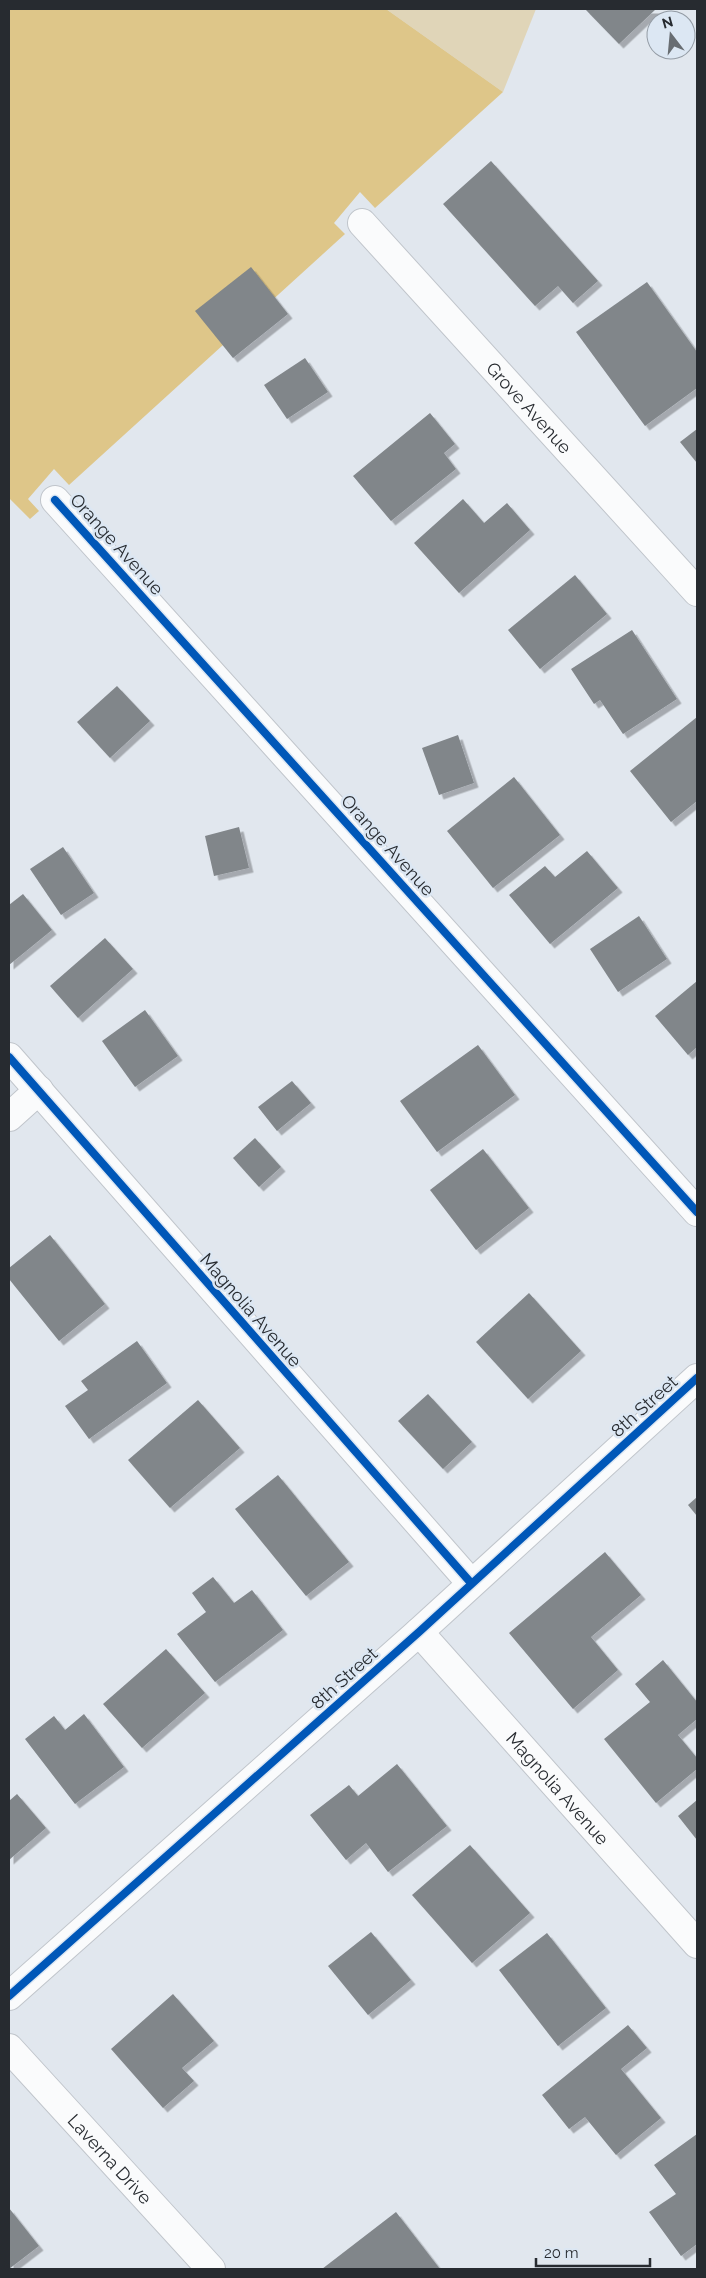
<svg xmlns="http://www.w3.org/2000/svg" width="706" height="2278" font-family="Raleway,sans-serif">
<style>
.green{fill:#e0d5b8}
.water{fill:#dec689}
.building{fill:#81868a;filter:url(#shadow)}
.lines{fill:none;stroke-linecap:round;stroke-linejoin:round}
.minor-casing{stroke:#c0c5cb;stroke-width:30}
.tertiary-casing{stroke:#c0c5cb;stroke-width:30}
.minor{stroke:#fafbfc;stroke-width:28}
.tertiary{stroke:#fafbfc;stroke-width:28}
.cycleway-casing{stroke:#dce7f3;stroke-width:11}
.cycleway{stroke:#0057b8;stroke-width:8}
.labels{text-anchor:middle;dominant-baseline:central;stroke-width:5;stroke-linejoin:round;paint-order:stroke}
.street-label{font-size:18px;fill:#272b30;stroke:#dce7f3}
</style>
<defs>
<filter id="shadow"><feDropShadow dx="4.5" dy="4.5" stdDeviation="0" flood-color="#0004"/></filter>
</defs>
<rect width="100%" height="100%" fill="#e1e7ee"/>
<path class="green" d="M386 9H536L503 92Z"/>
<path class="water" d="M9 9H386L503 92 375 208 360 192 334 223 345 234 69 485 54 469 28 499 39 511 30 519 9 498Z"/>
<g class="building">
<path d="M585 9H656L619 44Z"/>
<path d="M491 161 598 281 573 303 558 286 535 306 443 204Z"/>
<path d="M251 267 288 314 233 358 195 311Z"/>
<path d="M647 282 697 352V388L645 426 576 332Z"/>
<path d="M305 358 328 392 287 419 264 385Z"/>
<path d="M430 413 455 444 444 453 456 469 391 521 353 476Z"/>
<path d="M697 429V463L680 442Z"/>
<path d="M463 499 484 523 507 503 530 530 459 593 414 543Z"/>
<path d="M575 575 607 614 540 669 508 630Z"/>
<path d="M632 630 677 699 623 734 600 700 594 704 571 669Z"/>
<path d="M117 686 150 721 110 758 77 722Z"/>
<path d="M697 717V801L671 822 630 771Z"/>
<path d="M458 735 474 783 439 795 422 748Z"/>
<path d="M514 777 560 835 493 888 447 831Z"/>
<path d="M239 827 249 868 214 876 205 836Z"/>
<path d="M63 847 94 893 61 915 30 869Z"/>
<path d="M587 851 618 888 550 944 509 895 545 866 555 877Z"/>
<path d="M23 894 52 930 9 965V905Z"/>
<path d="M639 916 667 959 618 992 590 949Z"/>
<path d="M105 938 133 969 78 1018 50 986Z"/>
<path d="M697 981V1047L688 1055 655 1016Z"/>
<path d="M145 1010 178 1056 135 1087 102 1041Z"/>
<path d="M478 1045 515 1095 437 1152 400 1101Z"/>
<path d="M292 1081 311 1103 277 1131 258 1107Z"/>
<path d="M255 1138 281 1167 259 1187 233 1158Z"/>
<path d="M483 1149 529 1208 476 1250 430 1190Z"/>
<path d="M50 1235 105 1304 59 1341 9 1279V1268Z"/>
<path d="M529 1293 581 1351 528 1399 476 1342Z"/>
<path d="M137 1341 167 1383 89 1439 65 1406 88 1390 81 1381Z"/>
<path d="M428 1394 472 1442 443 1469 398 1421Z"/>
<path d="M198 1400 240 1448 170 1508 128 1460Z"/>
<path d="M278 1475 349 1562 306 1596 235 1509Z"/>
<path d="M697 1497V1516L688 1505Z"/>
<path d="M605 1552 641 1595 591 1637 618 1670 573 1709 509 1633Z"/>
<path d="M213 1577 234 1603 252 1590 283 1630 215 1682 177 1634 206 1612 192 1593Z"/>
<path d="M166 1649 205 1693 142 1748 103 1704Z"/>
<path d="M663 1660 697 1702V1719L678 1735 697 1758V1769L656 1803 604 1739 650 1702 635 1684Z"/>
<path d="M84 1714 124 1767 75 1804 25 1739 54 1716 65 1730Z"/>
<path d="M397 1764 447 1826 388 1872 366 1843 346 1860 310 1815 349 1785 358 1796Z"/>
<path d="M17 1794 46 1828 9 1860V1801Z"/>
<path d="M697 1800V1840L678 1816Z"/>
<path d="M470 1845 530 1913 472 1963 412 1895Z"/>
<path d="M371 1932 411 1980 368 2015 328 1966Z"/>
<path d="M547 1933 606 2008 558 2046 499 1970Z"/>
<path d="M173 1994 214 2041 182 2068 194 2081 163 2108 111 2049Z"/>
<path d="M628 2025 647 2048 621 2069 661 2118 616 2155 585 2117 569 2129 542 2095Z"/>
<path d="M697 2134V2244L681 2256 649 2212 676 2194 654 2165Z"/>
<path d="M9 2208 39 2246 9 2269Z"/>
<path d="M396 2212 440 2269H322Z"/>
</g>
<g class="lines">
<defs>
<g id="minor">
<path id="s1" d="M362 223 697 592"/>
<path d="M55 500 697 1212"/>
<path d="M9 1057 471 1583"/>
<path d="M9 1117 39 1090"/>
<path id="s2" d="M419 1632 697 1944"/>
<path id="s3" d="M9 2048 211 2269"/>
</g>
<path id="tertiary" d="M9 1996 419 1632 697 1378"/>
</defs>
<use href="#minor" class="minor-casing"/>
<use href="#tertiary" class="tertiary-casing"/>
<use href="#minor" class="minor"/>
<use href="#tertiary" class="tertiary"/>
<defs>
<g id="cycleway">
<path d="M55 500 697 1212"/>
<path d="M9 1057 471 1583"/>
<path d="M9 1996 419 1632 697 1378"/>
</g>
</defs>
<use href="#cycleway" class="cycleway-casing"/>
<use href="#cycleway" class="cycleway"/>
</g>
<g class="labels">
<g class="street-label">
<text stroke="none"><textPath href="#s1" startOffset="249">Grove Avenue</textPath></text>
<text transform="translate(117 544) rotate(48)">Orange Avenue</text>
<text transform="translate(388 845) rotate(48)">Orange Avenue</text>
<text transform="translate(251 1310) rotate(49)">Magnolia Avenue</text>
<text transform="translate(644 1406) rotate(-42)">8th Street</text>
<text transform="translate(344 1678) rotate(-42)">8th Street</text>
<text stroke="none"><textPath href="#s2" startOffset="209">Magnolia Avenue</textPath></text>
<text stroke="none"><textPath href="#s3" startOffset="150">Laverna Drive</textPath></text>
</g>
</g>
<rect width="706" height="2278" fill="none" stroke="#272b30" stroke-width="20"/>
<g transform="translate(671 35) rotate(344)"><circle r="24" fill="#dce7f3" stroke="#949ca5"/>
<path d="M0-4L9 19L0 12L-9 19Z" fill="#686d72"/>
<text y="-8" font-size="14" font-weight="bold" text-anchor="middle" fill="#272b30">N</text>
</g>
<path d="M536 2258v8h114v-8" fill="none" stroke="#272b30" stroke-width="2.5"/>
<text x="544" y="2258" font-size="15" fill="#272b30" stroke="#dce7f3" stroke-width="4" paint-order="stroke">20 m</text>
</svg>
